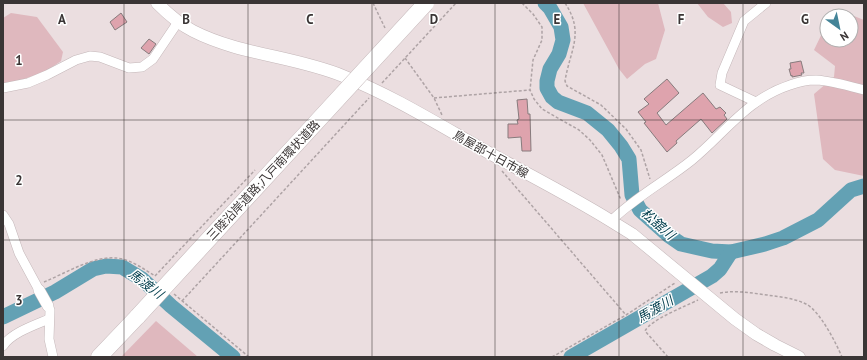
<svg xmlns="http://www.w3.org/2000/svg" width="867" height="360" font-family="'PT Sans','Noto Sans JP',sans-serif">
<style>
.green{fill:#dfb8be}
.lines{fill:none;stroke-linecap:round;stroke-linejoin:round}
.river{stroke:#63a1b4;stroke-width:15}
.building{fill:#dea3ad;stroke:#877b7d}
.minor-casing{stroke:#c4b7b9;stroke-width:10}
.tertiary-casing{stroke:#c4b7b9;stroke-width:12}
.secondary-casing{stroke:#c4b7b9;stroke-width:13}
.motorway-casing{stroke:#c4b7b9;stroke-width:17}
.path{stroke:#aea3a5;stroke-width:1.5;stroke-dasharray:3 2;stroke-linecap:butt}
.minor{stroke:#fff;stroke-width:9}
.tertiary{stroke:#fff;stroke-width:11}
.secondary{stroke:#fff;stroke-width:12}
.motorway{stroke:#fff;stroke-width:16}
.motorway-bridge-casing{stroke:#c4b7b9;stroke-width:17;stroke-linecap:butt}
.motorway-bridge{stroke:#fff;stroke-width:16}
.grid{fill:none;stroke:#3a3535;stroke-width:1;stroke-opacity:0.55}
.labels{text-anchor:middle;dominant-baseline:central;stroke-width:3;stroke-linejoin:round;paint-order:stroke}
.street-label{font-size:12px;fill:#3a3535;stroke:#fff}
.water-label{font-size:13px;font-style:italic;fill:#06404f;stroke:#fff}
.grid-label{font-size:13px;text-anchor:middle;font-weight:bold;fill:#3a3535;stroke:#fff;stroke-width:3;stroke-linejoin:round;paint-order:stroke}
</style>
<rect width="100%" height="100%" fill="#ebdee0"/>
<g class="green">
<path d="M583 3H658L665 30 656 59 645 64 627 79 619 69Z"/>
<path d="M697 3H723L731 12 732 23 723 27 708 17Z"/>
<path d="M11 13 37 17 63 52 61 61 45 72 3 86V18Z"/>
<path d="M854 16 864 20V176L835 170 823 159 814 94 834 77 835 66 814 50 827 23V40H851V17Z"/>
<path d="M156 321 198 357H121Z"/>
</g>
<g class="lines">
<g class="river">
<path d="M545 3 550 8 561 27 563 40 559 54 550 69 547 81V88L552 97 558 102 587 113 608 130 621 146 629 159 632 195 640 210 668 235 681 244 712 251 731 252 765 244 783 238 818 220 851 190 864 186"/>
<path d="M3 317 55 292 93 269 106 266 122 267 142 279 171 306 233 357"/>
<path d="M571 357 712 276 720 269 731 252"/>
</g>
</g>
<g class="building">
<path d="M121 13 127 22 115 30 110 22Z"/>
<path d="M149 39 156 44 149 54 141 48Z"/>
<path d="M801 61 804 73H801L802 75 792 77V75L791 76 789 69H791L790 63Z"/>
<path d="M667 79 679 93 657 113 666 125 703 93 716 109 720 107 726 113 724 115 727 119 712 133 701 119 676 141 677 143 667 152 644 123 646 122 638 112 649 104 644 99Z"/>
<path d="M527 99 528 114H530L531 151H522L521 137 508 138V124H518L517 120 519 119 517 100Z"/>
</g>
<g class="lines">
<defs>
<g id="minor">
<path d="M3 88 28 83 47 75 76 60 90 56 100 57 129 68 142 67 153 59 178 22"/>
<path d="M756 102 720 85 722 73 744 21 766 3"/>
<path d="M3 215 9 224 19 253 39 290"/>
<path d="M611 221C635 197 666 181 692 160 725 133 747 99 790 85 798 82 807 80 816 80 832 81 849 86 864 90"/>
<path d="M48 306 50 310 49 339 53 357"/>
<path d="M3 346C11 333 35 325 49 319"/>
</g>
<path id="tertiary" d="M39 290 48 306"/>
<path id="secondary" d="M157 3C168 14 179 24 193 31 240 55 294 56 343 76 391 95 436 123 482 149 525 173 569 195 611 221L632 234 735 319 756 334 775 345 799 357"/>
<path id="motorway" d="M99 357 138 316"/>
</defs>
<use href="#minor" class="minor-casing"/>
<use href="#tertiary" class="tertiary-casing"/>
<use href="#secondary" class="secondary-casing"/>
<use href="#motorway" class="motorway-casing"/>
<g class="path">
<path d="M373 3 385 28"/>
<path d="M522 3 533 14 542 27V40L533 60 530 90 534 99 542 109 579 130 590 140 602 155 621 200"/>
<path d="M565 3C585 33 570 50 565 81L567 86 601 105 626 129 641 150 650 179"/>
<path d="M405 58 434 98 442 115"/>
<path d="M382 83 456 3"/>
<path d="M434 98 530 90"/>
<path d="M502 171 626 315"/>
<path d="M155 276 255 170"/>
<path d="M44 282C66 273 93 256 116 258 130 259 144 269 155 276"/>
<path d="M720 293C736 290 751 293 767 295 780 297 794 298 806 304 820 311 836 343 842 357"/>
<path d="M174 294 249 357"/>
<path d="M182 301 369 98"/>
<path d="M552 357 626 315 675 283"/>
<path d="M668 357 645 331C650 320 686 306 698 300"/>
</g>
<use href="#minor" class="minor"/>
<use href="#tertiary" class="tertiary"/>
<use href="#secondary" class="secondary"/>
<use href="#motorway" class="motorway"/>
<defs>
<path id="motorway-bridge" d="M138 316 426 3"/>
</defs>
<use href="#motorway-bridge" class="motorway-bridge-casing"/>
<use href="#motorway-bridge" class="motorway-bridge"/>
</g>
<path class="grid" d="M124 3V357M248 3V357M372 3V357M495 3V357M619 3V357M743 3V357M3 120H864M3 240H864"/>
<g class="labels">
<g class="street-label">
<text transform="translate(491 154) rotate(29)">鳥屋部十日市線</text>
<text transform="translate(263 180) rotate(-47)">三陸沿岸道路;八戸南環状道路</text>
</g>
<g class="water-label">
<text transform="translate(658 224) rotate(41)">松舘川</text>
<text transform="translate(146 284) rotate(37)">馬渡川</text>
<text transform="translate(655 309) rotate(-30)">馬渡川</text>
</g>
</g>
<g class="grid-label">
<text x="62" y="24">A</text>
<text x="186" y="24">B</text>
<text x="310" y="24">C</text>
<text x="434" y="24">D</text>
<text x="557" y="24">E</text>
<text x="681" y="24">F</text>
<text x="805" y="24">G</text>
<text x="19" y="65">1</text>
<text x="19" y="185">2</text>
<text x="19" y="305">3</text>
</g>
<rect width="867" height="360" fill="none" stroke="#3a3535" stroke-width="8"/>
<g transform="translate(839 28) rotate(147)"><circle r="19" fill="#ffffff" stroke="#b0aeae"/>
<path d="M0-3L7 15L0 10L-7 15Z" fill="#448498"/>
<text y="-6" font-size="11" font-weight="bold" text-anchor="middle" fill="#3a3535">N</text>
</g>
</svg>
